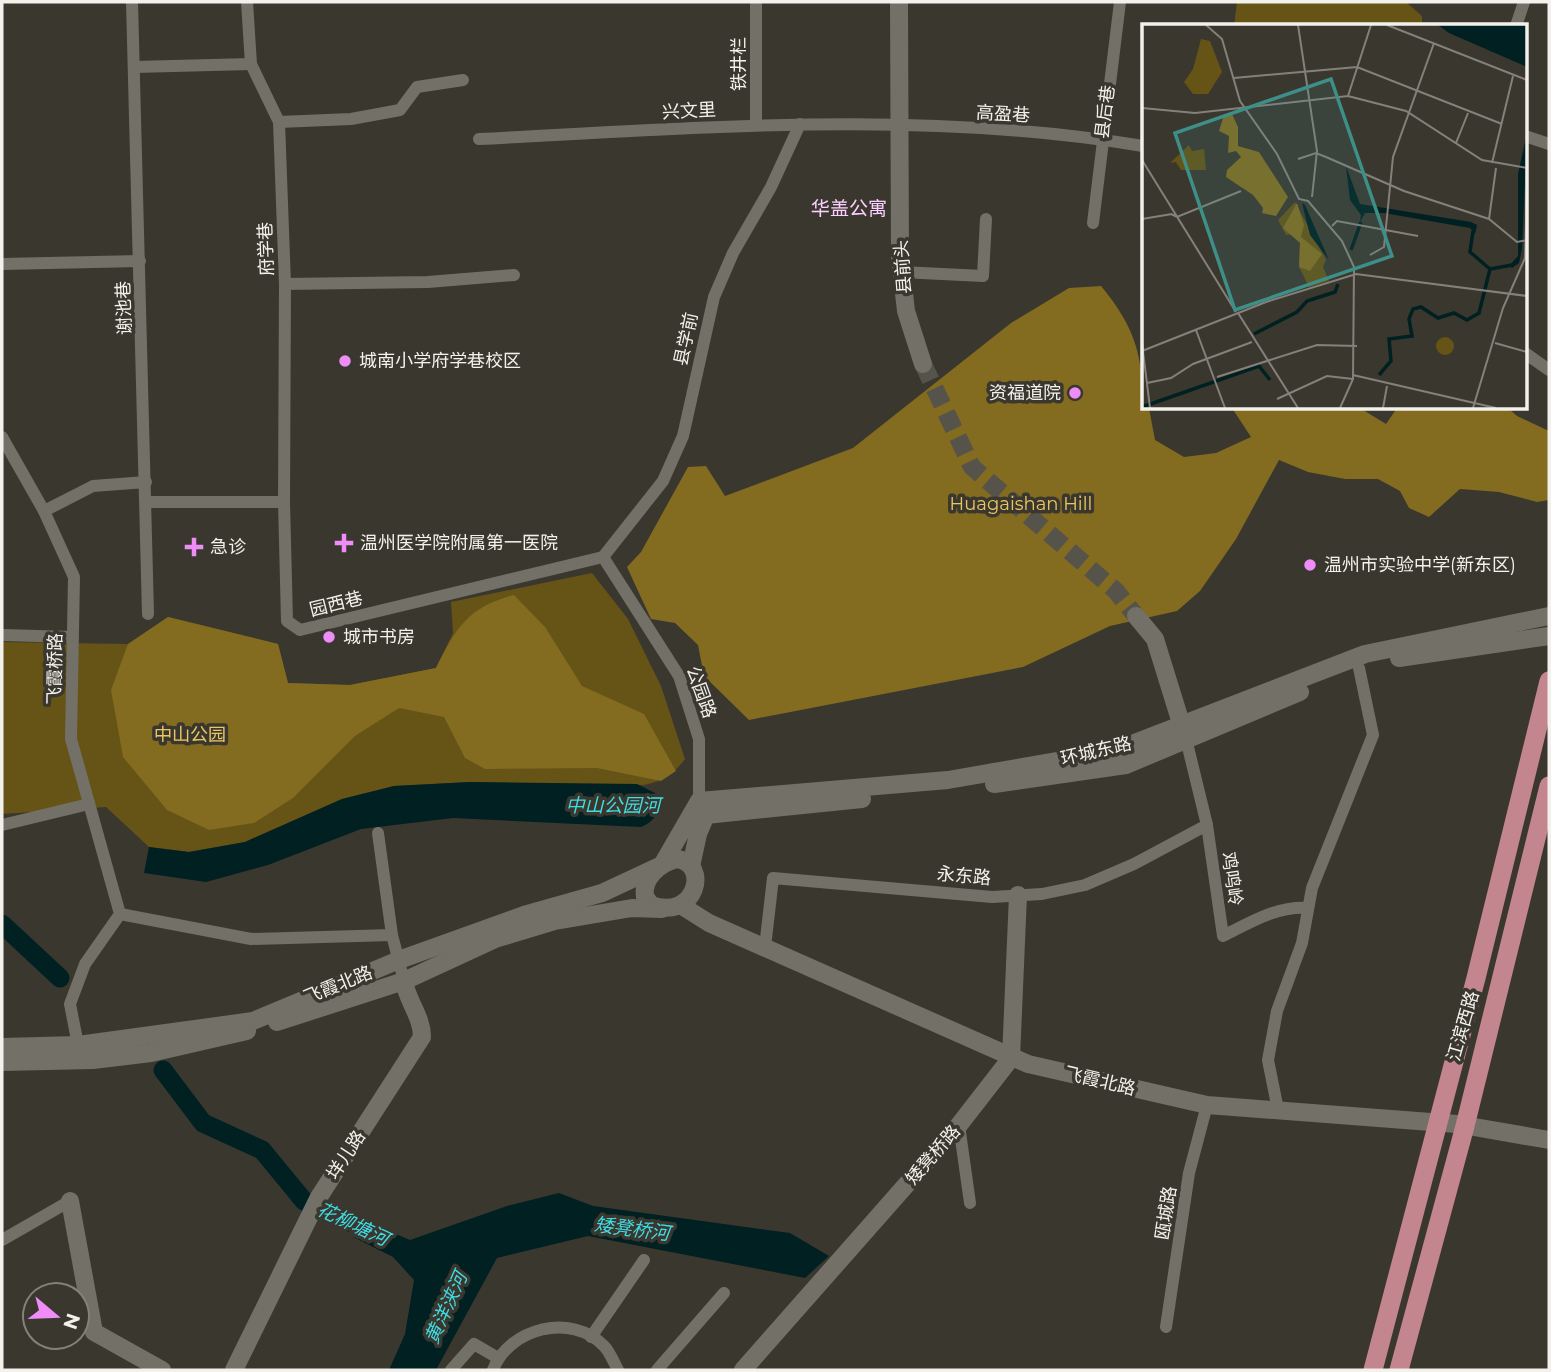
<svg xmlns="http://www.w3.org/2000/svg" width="1551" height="1372" font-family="Montserrat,'Noto Sans SC',sans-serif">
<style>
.green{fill:#665316}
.forest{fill:#836b20}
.water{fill:#002022}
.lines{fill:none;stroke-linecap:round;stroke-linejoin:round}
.river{stroke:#002022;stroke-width:19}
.secondary-tunnel{stroke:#56534b;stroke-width:18;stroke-dasharray:18 9;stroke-linecap:butt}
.street{stroke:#737067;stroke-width:12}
.secondary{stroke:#737067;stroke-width:18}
.primary{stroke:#c3858e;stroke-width:19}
.poi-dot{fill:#ee8cf8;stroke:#3a372f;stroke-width:2.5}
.labels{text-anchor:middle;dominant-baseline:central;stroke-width:7;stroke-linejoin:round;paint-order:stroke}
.street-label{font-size:18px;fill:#f3f1ec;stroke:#3a372f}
.poi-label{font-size:18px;fill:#f3f1ec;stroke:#3a372f;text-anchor:start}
.park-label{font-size:18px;fill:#eac662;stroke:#3a372f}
.neighbourhood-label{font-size:19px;fill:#fbcfff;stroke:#3a372f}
.water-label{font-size:19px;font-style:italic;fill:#3fdce5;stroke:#3a372f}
.inset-river{fill:none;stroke:#002022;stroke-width:3.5}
.inset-road{fill:none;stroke:#84817b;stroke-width:2}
.view{fill:#3d8f87;fill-opacity:0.15;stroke:#3d8f87;stroke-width:3.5}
.inset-edge{fill:none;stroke:#f3f1ec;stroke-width:3.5}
</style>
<rect width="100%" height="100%" fill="#3a372f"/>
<g class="green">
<path d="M1237 2H1406L1422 16V26H1234Z"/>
<path d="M592 573 628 619 661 686 685 759C673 775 663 781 644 785L470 782 394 786 342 799 245 842 189 852 149 847 106 807 2 814V642L128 644 168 617 278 644 288 683 350 685 436 668 453 633 451 602Z"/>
</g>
<g class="forest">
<path d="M1101 286C1135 327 1143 355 1143 408H1149L1155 440 1184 457 1216 453 1251 437 1232 408H1360L1386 424 1397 408H1508L1517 416 1549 431V500L1537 502 1499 492 1460 489 1429 517 1409 508 1400 491 1378 479H1345L1308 472 1279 460 1236 539 1200 591 1177 611 1110 626 1023 667 749 720 704 676 698 645 675 623 651 619 627 567 641 552 688 467 706 466 725 496 853 448 1011 323 1069 288Z"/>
<path d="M514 595 545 627 582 686 644 714 676 771 661 781 597 768 485 769 465 758 444 717 399 708 355 736 293 798 254 823 209 830 167 810 123 757 111 690 128 644 168 617 278 644 288 683 350 685 436 668C456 628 468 607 514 595Z"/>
</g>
<g class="water">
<path d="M470 782 637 784 655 793C661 808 657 821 641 827L453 818 361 829 268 865 206 882 144 873 149 847 189 852 245 842 342 799 394 786Z"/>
<path d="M559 1193 593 1206 790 1233 829 1256 805 1278 588 1236 497 1258 436 1370H389L405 1334 414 1280 393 1257 353 1237V1216L410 1240 507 1206Z"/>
</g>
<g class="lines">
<g class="river">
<path d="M2 924 60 978"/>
<path d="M163 1070 203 1123 262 1150 304 1201 374 1233"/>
</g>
<path class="secondary-tunnel" d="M923 364 972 467 1116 591 1136 616"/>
<g class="street">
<path d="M132 2 148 614"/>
<path d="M247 2 251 64 279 122 285 284 284 502"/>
<path d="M1516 26 1524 2"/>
<path d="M134 67 251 64"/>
<path d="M279 122 351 119 400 110 417 87 463 80"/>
<path d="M756 125V2"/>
<path d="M1525 136 1549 144"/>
<path d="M479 139C699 128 924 109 1143 146"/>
<path d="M1093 223 1120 2"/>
<path d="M2 264 140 261"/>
<path d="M901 272 983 276 986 219"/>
<path d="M285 284 428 282 514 275"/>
<path d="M1525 353 1549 370"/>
<path d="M2 437 44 511 74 577 71 739 120 914 85 964 70 1004 78 1045"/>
<path d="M147 502H284L287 621 300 630 603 557"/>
<path d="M44 511 93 486 146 482"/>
<path d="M603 557 663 481 683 436 714 297 733 253 771 187 800 124"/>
<path d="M603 557 679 676 699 739V801L702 807"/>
<path d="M2 635 73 637"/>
<path d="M1186 739 1207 825 1223 936C1251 922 1276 906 1308 908"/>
<path d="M2 825 89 804"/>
<path d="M378 833 392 935 404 981"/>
<path d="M120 914 251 939 392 935"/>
<path d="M765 947 773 878 992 897 1042 894 1085 885 1134 864 1207 825"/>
<path d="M1278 1110 1268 1060 1277 1011 1302 943 1312 888 1373 735 1359 668"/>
<path d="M959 1125 970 1203"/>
<path d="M2 1240 70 1201"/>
<path d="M1166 1327 1189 1173 1207 1105"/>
<path d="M591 1337 644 1260"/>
<path d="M451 1370 474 1344 498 1358"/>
<path d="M493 1370C509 1328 571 1312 604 1346 610 1352 614 1363 618 1370"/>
<path d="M657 1370 724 1293"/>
</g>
<g class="secondary">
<path d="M899 2 900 258 906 311 923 364"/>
<path d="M1136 616 1155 639 1185 736"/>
<path d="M1399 658 1549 636"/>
<path d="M994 784 1126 765 1300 692"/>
<path d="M677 859C710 863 697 921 651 905L645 897C642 878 660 863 677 859Z"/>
<path d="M691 866 698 834 706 815 862 799"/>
<path d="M682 906 709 923 1028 1064 1207 1105 1457 1124 1549 1140"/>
<path d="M277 1022 404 981 495 939 555 921 632 908 662 909"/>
<path d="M2 1047 78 1045 253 1021 399 960 524 915 602 893 662 865 699 801 948 780 1114 751 1365 654 1549 616"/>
<path d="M2 1062 93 1060 151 1053 247 1031"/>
<path d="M70 1201 94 1332 162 1370"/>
<path d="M234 1370 319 1197 422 1037C422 1016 407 1001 404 981"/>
<path d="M743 1370 959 1125 1011 1058 1018 895"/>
</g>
<g class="primary">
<path d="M1373 1370 1476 978 1549 681"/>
<path d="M1399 1370 1465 1126 1549 786"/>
</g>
</g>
<g class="poi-dot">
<circle cx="345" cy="361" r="7"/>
<circle cx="1075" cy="393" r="7"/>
<path d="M340.5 532.5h7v7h7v7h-7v7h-7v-7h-7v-7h7z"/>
<path d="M190.5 536.5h7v7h7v7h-7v7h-7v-7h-7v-7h7z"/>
<circle cx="1310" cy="565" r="7"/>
<circle cx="329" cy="637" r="7"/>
</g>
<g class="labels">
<g class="street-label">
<text transform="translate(739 64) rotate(-90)">铁井栏</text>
<text transform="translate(689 111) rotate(-3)">兴文里</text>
<text transform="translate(1105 112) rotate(-83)">县后巷</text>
<text transform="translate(1003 114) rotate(3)">高盈巷</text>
<text transform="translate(266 249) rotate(-92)">府学巷</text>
<text transform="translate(903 267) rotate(-94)">县前头</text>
<text transform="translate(124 308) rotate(-92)">谢池巷</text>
<text transform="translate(686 339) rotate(-78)">县学前</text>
<text transform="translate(336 604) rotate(-14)">园西巷</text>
<text transform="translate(55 669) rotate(-89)">飞霞桥路</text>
<text transform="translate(701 692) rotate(70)">公园路</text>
<text transform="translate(1096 751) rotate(-13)">环城东路</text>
<text transform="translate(964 876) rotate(5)">永东路</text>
<text transform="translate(1232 879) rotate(82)">鸡鸣岭</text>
<text transform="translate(338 985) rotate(-22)">飞霞北路</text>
<text transform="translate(1463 1026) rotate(-74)">江滨西路</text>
<text transform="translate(1100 1081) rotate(13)">飞霞北路</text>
<text transform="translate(346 1155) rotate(-57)">垟儿路</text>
<text transform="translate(933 1155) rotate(-49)">矮凳桥路</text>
<text transform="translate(1166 1213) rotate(-81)">瓯城路</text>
</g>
<g class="poi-label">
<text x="359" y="361">城南小学府学巷校区</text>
<text x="1061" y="393" text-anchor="end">资福道院</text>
<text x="360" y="543">温州医学院附属第一医院</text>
<text x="210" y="547">急诊</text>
<text x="1324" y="565">温州市实验中学(新东区)</text>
<text x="343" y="637">城市书房</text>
</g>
<g class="park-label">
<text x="1021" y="504">Huagaishan Hill</text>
<text x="190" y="735">中山公园</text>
</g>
<g class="neighbourhood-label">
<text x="849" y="208">华盖公寓</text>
</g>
<g class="water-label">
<text x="613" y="805">中山公园河</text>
<text transform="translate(353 1224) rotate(25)">花柳塘河</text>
<text transform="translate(632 1229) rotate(7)">矮凳桥河</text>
<text transform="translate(446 1308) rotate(-66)">黄洋浃河</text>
</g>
</g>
<g transform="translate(1142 24)">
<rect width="385" height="385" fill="#3a372f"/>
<path d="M59 15 68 17 80 48 66 70H51L42 58 51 45ZM47 121 50 127 62 125 64 146H39L34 138 28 139ZM153 178 184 236 181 243 187 257 167 263 157 243 158 219 153 210 144 211 136 196ZM294 322a9 9 0 1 1 18 0a9 9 0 1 1-18 0Z" fill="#665316"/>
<path d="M90 90 96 103V122L117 128 146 173 134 192 120 189 121 184 111 171 84 153 85 146 99 133 94 127 86 129 87 112 77 107 82 91ZM155 179 162 201 159 213 180 230 168 247 157 243 158 219 141 204Z" fill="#836b20"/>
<path d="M296 1H385V43L307 9ZM385 109 380 225 377 239 370 244 367 242 376 232V150ZM204 142 218 180 329 198 335 201 333 210 328 204 242 189H223L218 198 219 191 208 176ZM160 179 163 181 187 236 168 211Z" fill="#002022"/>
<path class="inset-river" d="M331 207 328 228 348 245M209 226 219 198M112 310 155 288 165 277 193 268 196 260M237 351 249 337 247 315 270 312 267 295 271 285 279 283 296 294 312 289 325 296 337 289 348 245 370 241M0 383 117 342 128 356"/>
<path class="inset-road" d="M64 1 80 15 98 77 135 130 157 175 166 177 200 217 212 243 211 355 198 384M156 1 175 127 170 173M245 1 385 56M92 54 215 43 360 100M206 72 229 1M0 84 53 89 206 72 264 87 340 136 385 144M314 119 326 89M156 135 174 129 184 133 262 167 347 195 375 218 385 216M0 136 94 288M350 139 371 52M29 190 35 193 99 167M0 195 30 190M347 195 354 144M190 202 195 197 276 212M228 231 242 223 251 133 292 19M96 289 156 384M54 306 83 384M0 319 8 384M353 319 385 328M0 327 124 278 214 250 385 272M211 351 354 384M75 353 175 321 215 322M5 359 29 354 51 340 110 318M135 375 185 352 211 355M241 384 245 362M331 384 361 284 383 234 385 161"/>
<path class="view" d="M189 55 250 232 93 286 33 109Z"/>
<rect width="385" height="385" class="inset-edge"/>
</g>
<rect width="1551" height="1372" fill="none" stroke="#f3f1ec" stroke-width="7"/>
<g transform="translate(56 1316) rotate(109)"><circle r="33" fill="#3a372f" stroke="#84817b" stroke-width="2"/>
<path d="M0-5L12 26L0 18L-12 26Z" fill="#ee8cf8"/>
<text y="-10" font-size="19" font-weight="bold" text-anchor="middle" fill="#f3f1ec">N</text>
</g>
</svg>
